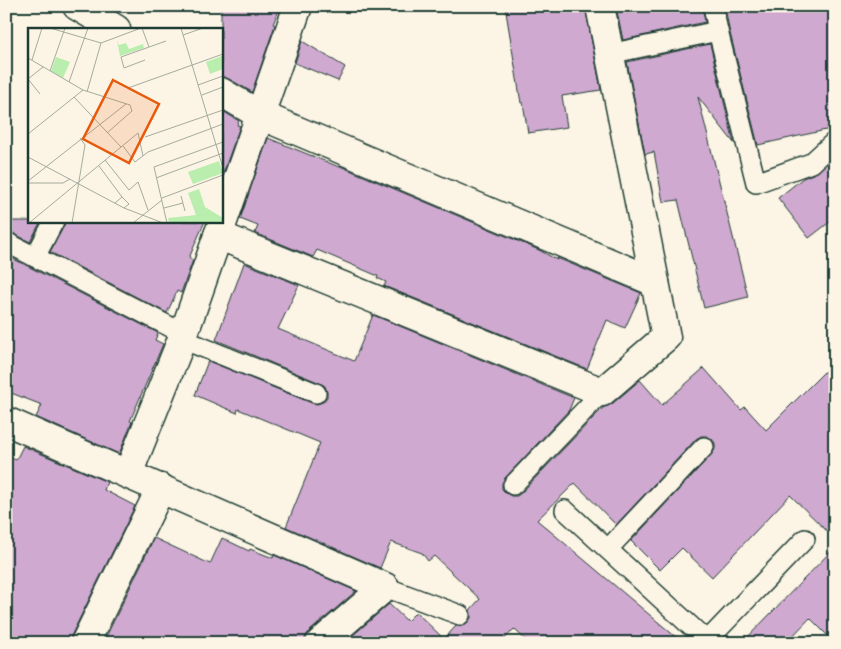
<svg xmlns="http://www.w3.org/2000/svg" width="841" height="649" font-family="Mali,sans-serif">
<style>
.building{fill:#d0a9d1;stroke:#1f3d34}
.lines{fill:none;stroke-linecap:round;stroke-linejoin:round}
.lane-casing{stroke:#1f3d34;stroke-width:22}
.street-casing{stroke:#1f3d34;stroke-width:31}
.lane{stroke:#fcf5e5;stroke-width:19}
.street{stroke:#fcf5e5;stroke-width:28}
.inset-road{fill:none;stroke:#a4ab9e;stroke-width:1}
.view{fill:#e8590c;fill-opacity:0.15;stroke:#e8590c;stroke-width:2.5}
.inset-edge{fill:none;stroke:#1f3d34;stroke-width:2.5}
</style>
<rect width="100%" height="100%" fill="#fcf5e5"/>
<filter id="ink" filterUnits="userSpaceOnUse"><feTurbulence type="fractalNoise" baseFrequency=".02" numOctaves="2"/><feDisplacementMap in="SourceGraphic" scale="10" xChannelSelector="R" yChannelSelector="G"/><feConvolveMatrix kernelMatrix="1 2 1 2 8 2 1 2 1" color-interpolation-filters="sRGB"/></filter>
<g filter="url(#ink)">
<g class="building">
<path d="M221 6H281L273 24 275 25 252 92 229 79 221 76Z"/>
<path d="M505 6H585L601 90 562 96 567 127 528 133 523 103H521Z"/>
<path d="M616 6H702L705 22 623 40Z"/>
<path d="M725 6H835V128L758 145 729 29Z"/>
<path d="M302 41 345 67 338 81 295 63Z"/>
<path d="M710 44 734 143 698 97 748 297 704 308 678 200 663 202 654 152 645 154 627 62Z"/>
<path d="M221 110 239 121 237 125 240 126 221 179Z"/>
<path d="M268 138 339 167 340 166 539 250 557 260V258L641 293 625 328 607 320 587 369 384 286 386 282 377 278 378 276 317 250 313 257 255 233 258 226 240 219Z"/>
<path d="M835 156V218L809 238 778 198 803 178 818 172Z"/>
<path d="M6 221H41L30 242 11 232 6 231Z"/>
<path d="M65 221H205L189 258 193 260 181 293 177 291 167 313 50 252 64 226Z"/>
<path d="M6 255 158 333 155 340 163 344 130 421 132 422 119 454 36 417 42 405 6 391Z"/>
<path d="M244 263 299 285 278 329 354 361 373 315 574 398 569 410 505 478 502 483V489L506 493 511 496H517L521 493 592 419 604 407 612 404 640 380 662 405 704 368 741 410 745 407 766 430 835 361V539L790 495 712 577 682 548 660 570 631 541 712 454 715 449V443L712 439 707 436H701L696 439 616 525 575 483 537 520 683 643H529L514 629 501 643H344L389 604 407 621 416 612 444 639 456 626H462L467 623 471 618V614L470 610 480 599 434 556 428 561 422 553 391 542 380 568 286 527 320 443 238 409 237 413 195 395 208 361 312 403 317 404 323 402 327 397V392L325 386 320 383 216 340Z"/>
<path d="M23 446 107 482 104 490 135 506 71 636 70 643H6V455L16 460Z"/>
<path d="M154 538 210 564 222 538 249 551 250 549 273 558 274 555 356 591 310 631 305 637V643H103Z"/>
<path d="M835 547V643L810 618 786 643H742Z"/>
</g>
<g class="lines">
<defs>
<g id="lane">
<path d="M713 6 718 31 756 183 811 163 835 141"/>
<path d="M609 54 718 31"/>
<path d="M54 221 35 257 184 334"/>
<path d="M6 242 35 257"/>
<path d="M182 339 316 393"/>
<path d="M513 485 602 392"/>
<path d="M565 510 709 643"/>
<path d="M608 549 704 447"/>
<path d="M385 587 460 615"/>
<path d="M707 641 805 539"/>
</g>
<g id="street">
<path d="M77 6 116 29"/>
<path d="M221 92 260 115 655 282"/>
<path d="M218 235 602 392 666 337 600 6"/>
<path d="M6 421 385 587 320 643"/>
<path d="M128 474 182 339 298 6"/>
<path d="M85 643 161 488"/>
</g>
</defs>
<use href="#lane" class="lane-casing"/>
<use href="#street" class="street-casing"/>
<use href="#lane" class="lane"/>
<use href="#street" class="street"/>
</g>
</g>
<g transform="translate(28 28)">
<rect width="195" height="195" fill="#fcf5e5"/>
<path d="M89 12 91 17 98 15 101 21 115 16 116 20 92 28ZM194 28 195 41 182 46 178 34ZM28 29 42 34 35 50 23 43ZM191 133 195 145 165 156 160 144ZM171 161 177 179 195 190V195H141L140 190 168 187 160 165Z" fill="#baeeae"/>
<path class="inset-road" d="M22 0 73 15M114 0 121 19M153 0 195 140M155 7 175 0M0 30 55 62 102 77 104 83 79 105M4 32 14 0M117 32 96 40 93 29 138 13M22 43 37 0M0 51 15 39M0 51 12 66M41 54 60 0M170 57 195 48M100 60 195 26M59 64 73 15 113 0M174 67 195 59M46 69 93 119M0 106 55 62M117 109 195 82M95 118 107 134 120 124 195 96M0 129 96 180 135 195M77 132 101 162 110 154 120 182M71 138 94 169M128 150 195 125M0 153 98 76M0 155H35L42 151M153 168 157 183M134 170 195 147M87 175 94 169 101 176 96 180M136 180 155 175M1 195 110 105 115 128M44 195 57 117 52 110M105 195 134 172M139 195 126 139 195 114"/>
<path class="view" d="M85 52 131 76 101 135 55 111Z"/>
<rect width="195" height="195" class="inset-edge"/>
</g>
<rect width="841" height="649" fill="none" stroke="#fcf5e5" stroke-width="25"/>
<rect x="12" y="12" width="816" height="624" fill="none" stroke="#1f3d34" stroke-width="2" filter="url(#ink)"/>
</svg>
